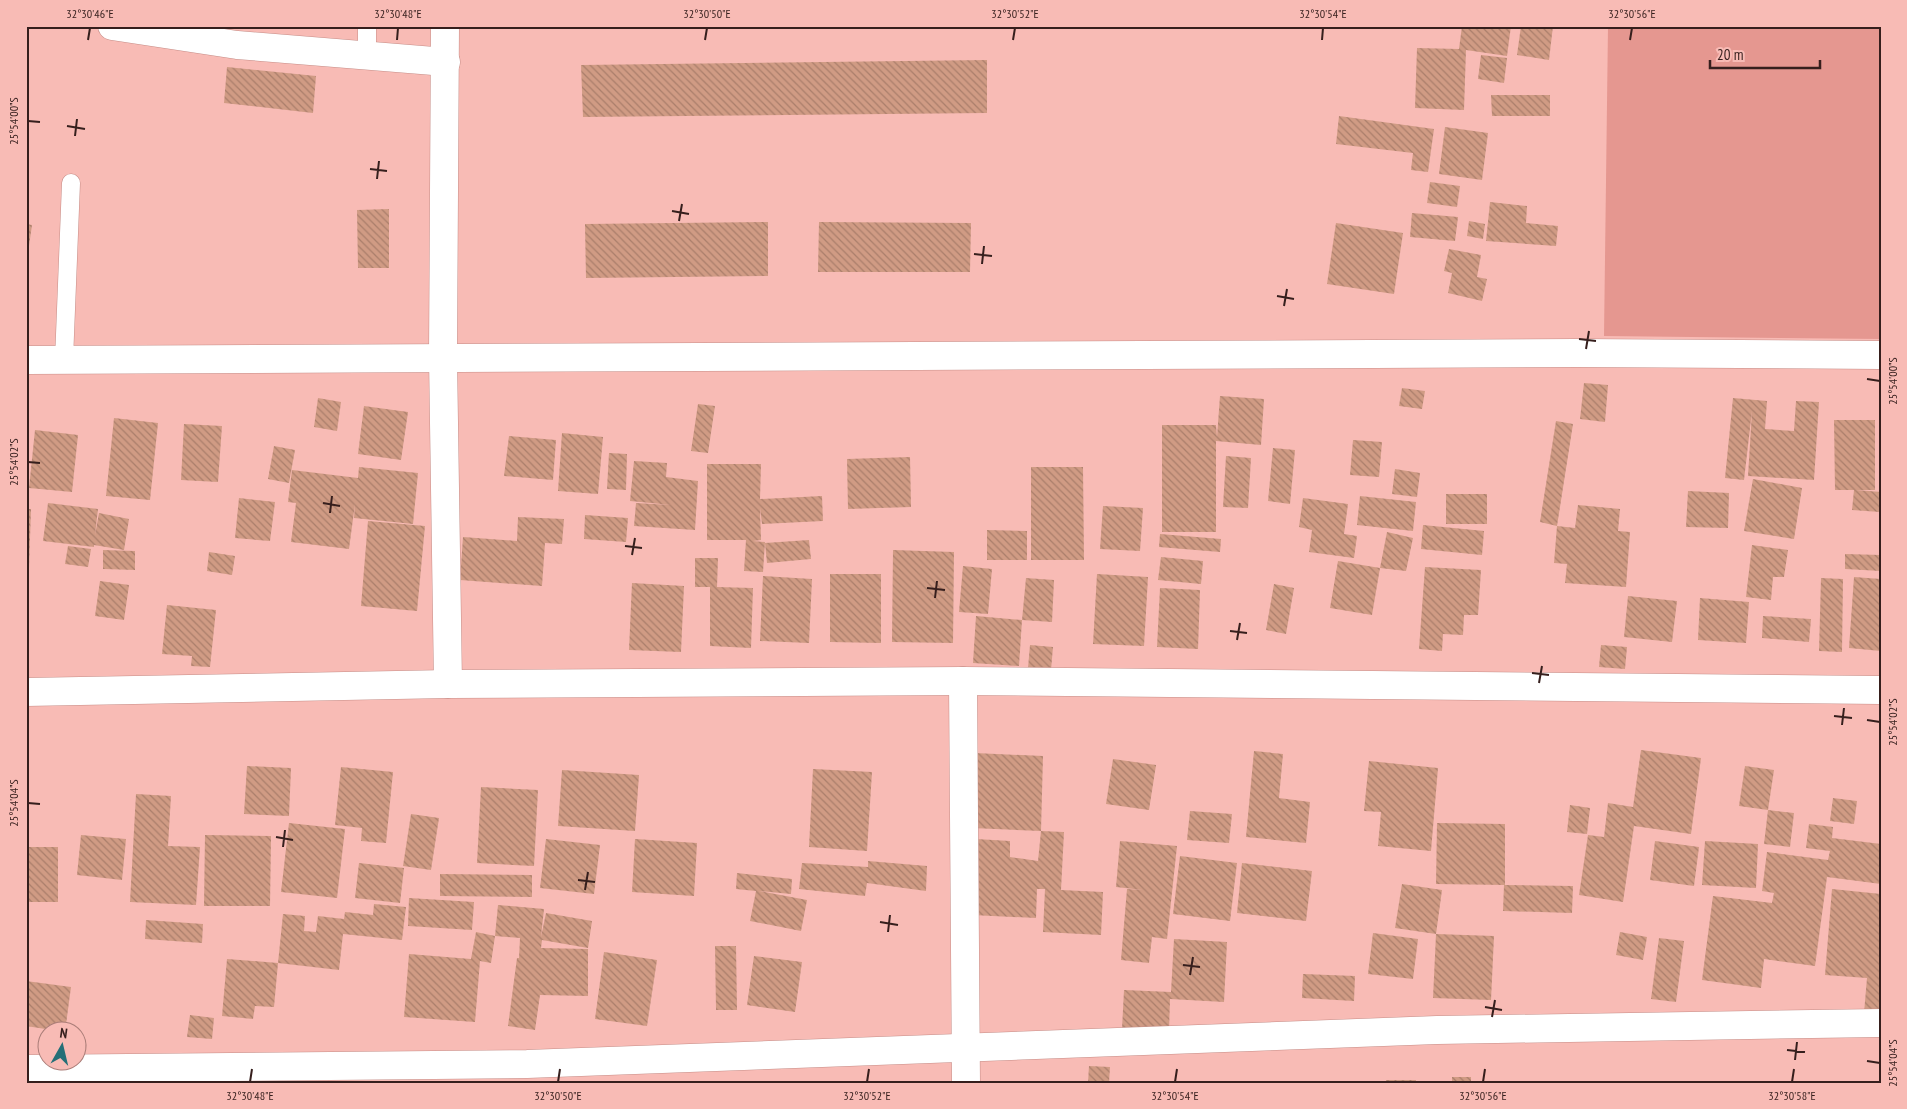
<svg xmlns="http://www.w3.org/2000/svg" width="1907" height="1109" font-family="'PT Sans Narrow',sans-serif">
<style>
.pitch{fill:#e59790}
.building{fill:url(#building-back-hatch)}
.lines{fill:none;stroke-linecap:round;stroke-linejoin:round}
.service-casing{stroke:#c68d87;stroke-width:19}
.minor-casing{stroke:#c68d87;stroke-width:29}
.service{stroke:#fff;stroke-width:18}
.minor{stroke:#fff;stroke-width:28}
.ticks{fill:none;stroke:#361f1d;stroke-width:2}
.neatline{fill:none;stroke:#361f1d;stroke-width:2}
.ticks-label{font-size:12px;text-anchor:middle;fill:#361f1d}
</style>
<defs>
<pattern id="building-back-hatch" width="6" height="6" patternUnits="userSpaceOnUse" patternTransform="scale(1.25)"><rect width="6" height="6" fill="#d09b84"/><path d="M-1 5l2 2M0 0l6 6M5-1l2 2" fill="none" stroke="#aa7e6b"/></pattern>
</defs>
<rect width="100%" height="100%" fill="#f8bbb5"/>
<path class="pitch" d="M1608 26H1881V339L1604 336Z"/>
<g class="building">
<path d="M1462 26H1511L1507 56 1466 50 1464 110 1415 108 1417 48 1459 49Z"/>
<path d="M1521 26H1553L1549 60 1517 55Z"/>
<path d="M1481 55 1507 58 1504 83 1478 79Z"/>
<path d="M987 60V113L583 117 581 65Z"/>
<path d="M227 67 316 76 313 113 224 103Z"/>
<path d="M1491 95H1550V116H1492Z"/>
<path d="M1339 116 1434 129 1428 172 1411 170 1413 153 1336 144Z"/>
<path d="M1445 127 1488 133 1482 180 1439 174Z"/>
<path d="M1430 182 1460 186 1457 207 1427 203Z"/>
<path d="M1490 202 1527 206 1526 223 1558 226 1556 246 1486 241Z"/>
<path d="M389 209V268H358L357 210Z"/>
<path d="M1412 213 1458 217 1455 241 1410 237Z"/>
<path d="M1469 221 1485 224 1483 239 1467 236Z"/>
<path d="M768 222V276L586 278 585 224Z"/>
<path d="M819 222 971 223 970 272H818Z"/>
<path d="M1336 223 1403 233 1394 294 1327 284Z"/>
<path d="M26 224 32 225 27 260H26Z"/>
<path d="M1449 249 1481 255 1477 277 1487 279 1482 301 1448 293 1452 273 1444 271Z"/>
<path d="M1584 383 1608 385 1605 422 1580 419Z"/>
<path d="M1402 388 1425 391 1422 409 1399 406Z"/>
<path d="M1220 396 1264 399 1261 445 1216 441V532H1162V425H1216L1217 437Z"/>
<path d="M318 398 341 402 337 431 314 427Z"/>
<path d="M1733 398 1767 401 1765 429 1794 431 1796 401 1819 402 1814 480 1748 476 1752 411 1744 480 1725 478Z"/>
<path d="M698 404 715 406 708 453 691 451Z"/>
<path d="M364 406 408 412 401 460 358 454Z"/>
<path d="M114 418 158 423 150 500 106 496Z"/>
<path d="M1834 420H1875V490H1856L1881 492 1880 512 1852 510 1854 490H1835Z"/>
<path d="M1556 421 1573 424 1557 526 1540 522Z"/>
<path d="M184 424 222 426 218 482 181 480Z"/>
<path d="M35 430 78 435 72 492 29 488Z"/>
<path d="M562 433 603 437 598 494 558 491Z"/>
<path d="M509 436 556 440 553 480 504 476Z"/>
<path d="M1353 440 1382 442 1379 477 1350 475Z"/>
<path d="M274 446 295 450 289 483 268 479Z"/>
<path d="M1273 448 1295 450 1290 504 1268 501Z"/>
<path d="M609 453 627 454 626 490 607 489Z"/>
<path d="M1226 456 1251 458 1248 508 1223 507Z"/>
<path d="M910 457 911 507 848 509 847 459Z"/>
<path d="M634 461 667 463 666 477 698 481 695 530 634 526 636 503 671 505 630 501Z"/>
<path d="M707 464H761L760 499 822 496 823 521 762 524 760 508 761 540 753 541 765 542 763 572 744 571 746 540H707Z"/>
<path d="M359 467 418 473 413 524 354 518 355 504 349 549 291 542 296 503 288 502 292 470 358 478Z"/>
<path d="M1031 467H1083L1084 560H1031Z"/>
<path d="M1395 469 1420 473 1417 497 1392 494Z"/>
<path d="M1753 479 1802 488 1794 539 1744 531Z"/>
<path d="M1688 491 1729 493 1728 528 1686 527Z"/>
<rect x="1446" y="494" width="41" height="30"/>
<path d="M1360 496 1416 502 1413 531 1357 525Z"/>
<path d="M239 498 275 502 270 541 235 538Z"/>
<path d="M1303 498 1348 504 1344 534 1357 536 1354 558 1309 552 1312 530 1299 527Z"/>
<path d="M48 503 98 509 95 535 99 513 129 519 124 550 94 545V547L43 541Z"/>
<path d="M1578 505 1620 509 1618 531 1630 532 1626 587 1565 583 1567 564 1554 563 1557 526 1575 528Z"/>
<path d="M1103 506 1143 508 1140 551 1100 549Z"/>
<path d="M26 509H31L29 568H26Z"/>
<path d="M585 515 628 518 626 542 584 539Z"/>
<path d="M518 517 564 519 562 544 545 543 542 586 460 580 463 537 517 541Z"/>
<path d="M368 521 425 526 417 611 361 606Z"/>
<path d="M1423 525 1484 531 1482 555 1421 549Z"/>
<path d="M987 530 1027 531V560H987Z"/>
<path d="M1387 532 1413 538 1406 571 1380 568Z"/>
<path d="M1160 534 1221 539 1220 552 1159 547Z"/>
<path d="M809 540 811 559 767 563 765 543Z"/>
<path d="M1752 545 1788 550 1784 577H1773L1771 600 1746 597Z"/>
<path d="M68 546 91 549 88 567 65 564Z"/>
<path d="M103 550 135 551V570L103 569Z"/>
<path d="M893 550 954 552 953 643 892 642Z"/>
<path d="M209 552 235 556 232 575 207 571Z"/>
<path d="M1845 554 1881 555V571L1845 569Z"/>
<path d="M1161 557 1203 561 1201 584 1158 580Z"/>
<path d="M695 558H718L717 587 753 588 751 648 710 646V587H695Z"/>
<path d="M1338 561 1380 568 1372 615 1330 608Z"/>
<path d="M963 566 992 569 988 614 959 612Z"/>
<path d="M1425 567 1481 570 1478 615H1464L1463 635 1443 634 1442 651 1419 649Z"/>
<path d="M830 574H881V643L830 642Z"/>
<path d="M1097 574 1148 577 1144 646 1093 644Z"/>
<path d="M763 576 812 579 809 643 760 641Z"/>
<path d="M1854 577 1881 579V651L1849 648Z"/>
<path d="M1026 578 1054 580 1052 622 1022 620Z"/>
<path d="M1821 578 1843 579 1842 652 1819 651Z"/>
<path d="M100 581 129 585 124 620 95 616Z"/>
<path d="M632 583 684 586 681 652 629 650Z"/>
<path d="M1274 584 1294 588 1286 634 1266 630Z"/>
<path d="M1160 588 1200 590 1198 649 1157 647Z"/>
<path d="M1628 596 1677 601 1672 642 1624 637Z"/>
<path d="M1700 598 1749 602 1746 643 1698 640Z"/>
<path d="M167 605 216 610 210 667 191 666 192 656 162 654Z"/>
<path d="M976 616 1022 620 1019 666 973 663Z"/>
<path d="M1763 616 1811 619 1809 642 1762 638Z"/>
<path d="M1030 645 1053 647 1051 670 1028 668Z"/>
<path d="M1601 645 1627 647 1625 669 1599 667Z"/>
<path d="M1641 750 1701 758 1691 834 1634 826 1623 902 1579 895 1588 835 1604 837 1608 803 1633 807Z"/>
<path d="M1254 751 1283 754 1279 798 1310 802 1306 843 1246 837Z"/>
<path d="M975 753 1043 756 1041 831 972 828Z"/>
<path d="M1113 759 1156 765 1149 810 1106 804Z"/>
<path d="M1369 761 1438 768 1431 851 1378 846 1381 812 1364 811Z"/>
<path d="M247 766 291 768 289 816 244 814Z"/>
<path d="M1745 766 1774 770 1768 810 1794 813 1790 847 1764 844 1768 810 1739 806Z"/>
<path d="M341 767 393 772 386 843 361 841 362 828 335 825Z"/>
<path d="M813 769 872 772 867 851 809 847Z"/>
<path d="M562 770 639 775 635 831 558 826Z"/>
<path d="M481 787 538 790 534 866 477 863Z"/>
<path d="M136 794 171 796 168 846 200 847 196 905 130 902Z"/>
<path d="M1833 798 1857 801 1854 824 1830 821Z"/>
<path d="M1570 805 1590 808 1587 834 1567 832Z"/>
<path d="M1190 811 1232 814 1229 843 1187 840Z"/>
<path d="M411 814 439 818 431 870 403 866Z"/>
<path d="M289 823 345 829 337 898 281 892Z"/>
<path d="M1437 823 1505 824V885L1436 884Z"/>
<path d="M1809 824 1833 827 1832 838 1881 844V884L1827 877 1815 966 1764 959 1761 988 1702 980 1713 896 1772 903 1774 893 1762 891 1767 852 1828 860 1830 851 1806 848Z"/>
<path d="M1041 831 1064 832 1061 890 1103 892 1101 935 1043 932 1045 889H1037L1036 918 972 915 976 839 1010 841V857L1038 861Z"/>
<path d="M81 835 126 839 122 880 77 875Z"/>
<path d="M205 835 271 836 270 906H204Z"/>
<path d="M546 839 600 845 594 894 540 888Z"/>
<path d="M635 839 697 843 694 896 632 892Z"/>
<path d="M1120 841 1177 846 1167 939 1152 937 1149 963 1121 960 1127 889 1143 890 1116 887Z"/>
<path d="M1655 841 1699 847 1694 886 1650 880Z"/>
<path d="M1705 841 1758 844 1756 888 1702 885Z"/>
<rect x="26" y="847" width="32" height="55"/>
<path d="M1180 856 1237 863 1230 921 1173 914Z"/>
<path d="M868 861 927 866 926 891 867 883 865 896 799 889 802 863 868 867Z"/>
<path d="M359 863 404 868 400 903 355 898Z"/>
<path d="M1242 863 1312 871 1306 921 1237 913Z"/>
<path d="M737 873 792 879 791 894 759 891 807 900 801 931 750 921 756 891 736 889Z"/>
<path d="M440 874 532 875V897L440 896Z"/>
<path d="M1402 884 1442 890 1436 934 1395 928Z"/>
<path d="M1504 885 1573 886 1572 913 1503 911Z"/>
<path d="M1832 889 1881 894V1014L1864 1013 1867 978 1825 975Z"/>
<path d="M409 898 474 902 472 930 408 926Z"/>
<path d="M374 904 406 907 402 940 343 934 339 970 278 963 283 914 305 916 304 931 316 932 318 916 344 919 345 912 373 915Z"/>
<path d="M498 905 544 909 541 937 546 913 592 921 588 948 542 940 541 948 588 949V996L540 995 535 1030 508 1026 517 958H519L520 938 495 936Z"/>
<path d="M146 920 203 924 202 943 145 939Z"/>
<path d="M476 932 495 936 491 963 480 961 475 1022 404 1017 409 954 471 959Z"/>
<path d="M1620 932 1647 937 1643 960 1616 955Z"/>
<path d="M1373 933 1418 939 1413 979 1368 974Z"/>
<path d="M1436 934 1494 936 1491 1000 1433 998Z"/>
<path d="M1659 938 1684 941 1676 1002 1651 999Z"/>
<path d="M1174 939 1227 942 1224 1002 1170 999 1169 1032 1122 1029 1124 990 1171 992Z"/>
<path d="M715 946H736L737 1010H716Z"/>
<path d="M604 952 657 960 647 1026 595 1019Z"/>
<path d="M754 956 802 962 795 1012 747 1005Z"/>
<path d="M227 959 278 963 274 1007 255 1006 253 1019 222 1016Z"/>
<path d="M1303 974 1355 976 1354 1001 1302 998Z"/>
<path d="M26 981 71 987 65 1032 26 1026Z"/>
<path d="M190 1015 214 1018 212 1039 187 1037Z"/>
<path d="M1089 1066 1110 1067 1109 1083H1088Z"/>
<rect x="1452" y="1077" width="19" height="6"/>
<rect x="1386" y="1080" width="30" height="3"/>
</g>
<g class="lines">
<defs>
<g id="service">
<path d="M367 55V26"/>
<path d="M64 360 71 183"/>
</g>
<g id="minor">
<path d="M112 26 237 45 446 62"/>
<path d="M445 26 443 357 448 684"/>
<path d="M26 360 1577 353 1881 355"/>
<path d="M963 681 966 1083"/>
<path d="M26 692 448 684 963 681 1881 690"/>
<path d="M26 1069 527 1064 1437 1030 1881 1023"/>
</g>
</defs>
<use href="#service" class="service-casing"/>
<use href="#minor" class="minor-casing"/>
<use href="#service" class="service"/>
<use href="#minor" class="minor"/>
</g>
<path class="ticks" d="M88 40 90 28M397 40 398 28M705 40 707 28M1013 40 1015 28M1322 40 1323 28M1630 40 1632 28M28 121 40 122M67 126 85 129M75 136 77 119M370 169 387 171M377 179 379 161M672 211 689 214M679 221 682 204M974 254 992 256M982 264 984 246M1277 296 1294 299M1284 306 1287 289M1579 339 1596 341M1586 349 1589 331M1867 379 1880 381M28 462 40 463M323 503 340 506M330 513 332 496M625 546 642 548M632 555 635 538M927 588 945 590M935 598 937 581M1230 631 1247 633M1237 640 1240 623M1532 673 1549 675M1539 683 1542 666M1834 716 1852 718M1867 720 1880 722M1842 725 1844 708M28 803 40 804M276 837 293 840M283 847 285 830M578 880 595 882M585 890 588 872M880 922 898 925M888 932 890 915M1183 965 1200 967M1190 975 1193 957M1485 1007 1502 1010M1492 1017 1495 1000M1787 1050 1805 1052M1795 1060 1797 1042M1867 1061 1880 1063M250 1082 252 1069M558 1082 560 1069M867 1082 869 1069M1175 1082 1177 1069M1483 1082 1485 1069M1792 1082 1794 1069"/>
<rect width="1907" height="1109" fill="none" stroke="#f8bbb5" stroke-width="55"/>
<g transform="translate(62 1046) rotate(8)"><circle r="24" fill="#f8bbb5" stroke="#aa7d78"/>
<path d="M0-4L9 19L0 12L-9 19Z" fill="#256f77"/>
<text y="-8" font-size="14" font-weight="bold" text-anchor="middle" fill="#361f1d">N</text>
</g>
<path d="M1710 60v8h110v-8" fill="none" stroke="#361f1d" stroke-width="2.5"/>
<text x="1717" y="60" font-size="15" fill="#361f1d" stroke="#f8bbb5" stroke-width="4" paint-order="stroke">20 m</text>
<rect x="28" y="28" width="1852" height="1054" class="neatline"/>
<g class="ticks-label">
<text x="90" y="18">32°30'46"E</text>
<text x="398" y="18">32°30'48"E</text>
<text x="707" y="18">32°30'50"E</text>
<text x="1015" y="18">32°30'52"E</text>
<text x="1323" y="18">32°30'54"E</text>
<text x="1632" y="18">32°30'56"E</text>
<text transform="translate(14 121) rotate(-90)" y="4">25°54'00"S</text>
<text transform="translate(1893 381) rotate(-90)" y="4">25°54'00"S</text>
<text transform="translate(14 462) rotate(-90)" y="4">25°54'02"S</text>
<text transform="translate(1893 722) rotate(-90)" y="4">25°54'02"S</text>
<text transform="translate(14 803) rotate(-90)" y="4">25°54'04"S</text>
<text transform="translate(1893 1063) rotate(-90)" y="4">25°54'04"S</text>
<text x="250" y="1100">32°30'48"E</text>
<text x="558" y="1100">32°30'50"E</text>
<text x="867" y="1100">32°30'52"E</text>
<text x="1175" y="1100">32°30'54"E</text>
<text x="1483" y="1100">32°30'56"E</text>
<text x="1792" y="1100">32°30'58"E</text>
</g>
</svg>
